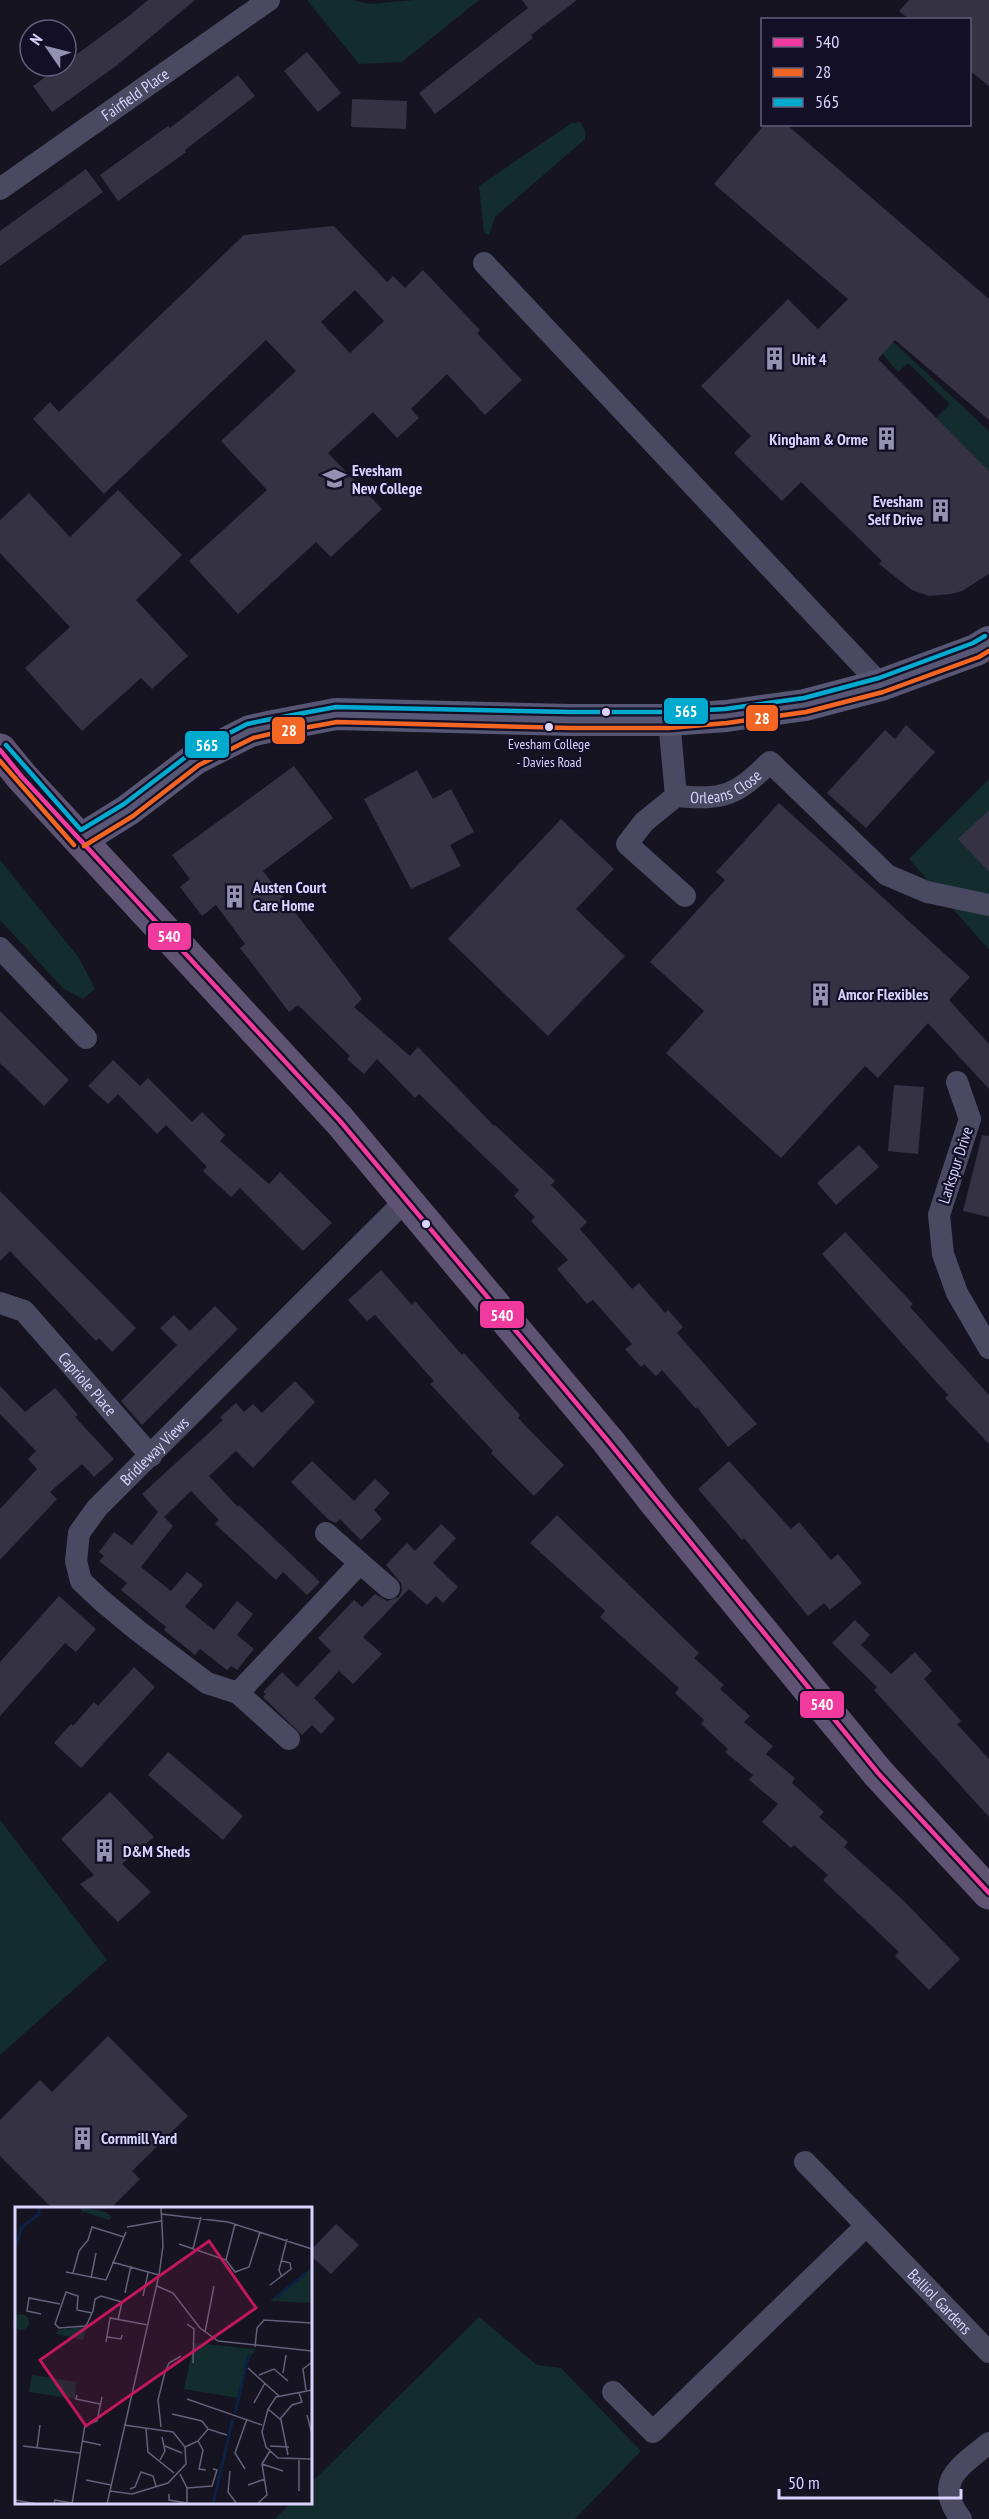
<svg xmlns="http://www.w3.org/2000/svg" width="989" height="2519" font-family="'PT Sans Narrow',sans-serif">
<style>
.green{fill:#132c2d}
.building{fill:#343243;fill-rule:evenodd}
.lines{fill:none;stroke-linecap:round;stroke-linejoin:round}
.street{stroke:#4a4962;stroke-width:22}
.secondary{stroke:#575674;stroke-width:32}
.primary{stroke:#5e5373;stroke-width:33}
.bus-1-casing{stroke:#130f26;stroke-width:9}
.bus-2-casing{stroke:#130f26;stroke-width:9}
.bus-3-casing{stroke:#130f26;stroke-width:9}
.bus-1{stroke:#f13a9d;stroke-width:4.5}
.bus-2{stroke:#f26522;stroke-width:4.5}
.bus-3{stroke:#00a9ce;stroke-width:4.5}
.bus-dot{fill:#d9d4ff;stroke:#130f26;stroke-width:2}
.labels{text-anchor:middle;dominant-baseline:central;stroke-width:4.5;stroke-linejoin:round;paint-order:stroke}
.bus-label{font-size:14px;fill:#d9d4ff;stroke:#130f26}
.street-label{font-size:16px;fill:#d9d4ff;stroke:#130f26}
.poi-label{font-size:16px;font-weight:bold;fill:#d9d4ff;stroke:#130f26;text-anchor:start}
.inset-river{fill:none;stroke:#0d2144;stroke-width:3}
.inset-road{fill:none;stroke:#64617a;stroke-width:1.5}
.view{fill:#c2185b;fill-opacity:0.15;stroke:#c2185b;stroke-width:3}
.inset-edge{fill:none;stroke:#d9d4ff;stroke-width:3}
.line-badge{stroke:#130f26;stroke-width:2}
.badge-label{font-size:16px;text-anchor:middle;font-weight:bold;fill:#fff}
</style>
<rect width="100%" height="100%" fill="#161421"/>
<g class="green">
<path d="M307 0H353L370 4 414 0H479L402 62 359 64Z"/>
<path d="M580 122 585 130V139L495 217 489 235 484 233 479 186 572 123Z"/>
<path d="M875 325 989 431V471L936 418 950 404 908 363 898 372 879 350Z"/>
<path d="M989 779V950L909 859Z"/>
<path d="M0 860 79 958 95 989 83 999 64 989 0 920Z"/>
<path d="M0 1820 107 1960 0 2055Z"/>
<path d="M479 2317 537 2365 561 2368 641 2451 575 2519H275L291 2503 310 2502 311 2483Z"/>
</g>
<g class="building">
<path d="M148 0H195L116 66 52 112 33 86 60 66H66V62L129 16Z"/>
<path d="M522 0H577L531 35 533 38 435 114 419 93 528 8Z"/>
<path d="M909 0H989V86L969 70V20H910L899 11Z"/>
<path d="M307 52 341 93 318 112 284 71Z"/>
<path d="M238 75 255 96 185 150 186 152 118 201 100 175 168 126 170 128Z"/>
<path d="M352 99 407 101 406 129 351 127Z"/>
<path d="M765 124H786L989 299V420L895 340 878 359 989 471V574L962 591 951 594 929 596 912 590 879 564 882 561 801 482 782 501 734 453 751 436 701 386 788 299 818 329 848 299 714 184Z"/>
<path d="M86 169 103 192 0 266V231Z"/>
<path d="M334 226 387 282 393 276 405 288 423 270 480 330 477 333 522 380 485 415 447 374 411 409 419 418 397 438 373 412 328 453 382 509 331 557 316 542 238 614 189 561 267 490 221 441 296 371 266 340 104 494 33 419 50 402 59 412 244 235ZM355 290 384 321 350 353 321 322Z"/>
<path d="M118 490 182 555 136 600 188 656 152 689 141 678 82 731 25 668 70 627 0 553V520L29 493 70 537Z"/>
<path d="M906 725 935 752 866 828 827 793 885 730 895 739Z"/>
<path d="M294 766 333 818 263 871 362 999 354 1007 410 1056 418 1047 494 1126 495 1125 555 1181 551 1185 587 1222 580 1229 632 1289 639 1283 665 1313 668 1310 683 1327 677 1333 757 1424 728 1447 697 1407 696 1409 662 1370 656 1376 644 1364 641 1367 625 1349 632 1344 593 1300 587 1304 557 1269 568 1260 531 1221 535 1217 514 1196 519 1190 419 1094 415 1098 377 1059 364 1074 347 1059 350 1056 298 1005 289 1012 240 948 245 944 216 905 202 916 180 887 190 879 172 855Z"/>
<path d="M417 770 433 799 451 789 474 832 450 845 461 866 411 889 364 799Z"/>
<path d="M779 803 970 977 949 1000 989 1044V1089L928 1023 878 1078 865 1066 781 1158 666 1053 704 1011 650 962 725 880 716 872Z"/>
<path d="M989 810V872L958 839Z"/>
<path d="M561 819 614 869 576 909 625 956 548 1036 448 939Z"/>
<path d="M0 1011 69 1080 44 1106 0 1063Z"/>
<path d="M113 1060 140 1086 148 1078 192 1122 202 1112 225 1135 220 1141 269 1184 280 1172 332 1223 303 1251 240 1188 231 1197 203 1171 207 1167 166 1125 157 1134 118 1094 108 1104 88 1086Z"/>
<path d="M894 1085 924 1087 918 1154 888 1151Z"/>
<path d="M982 1135 989 1136V1217L963 1211Z"/>
<path d="M859 1145 879 1167 836 1205 817 1183Z"/>
<path d="M0 1191 136 1328 112 1352 99 1338 96 1341 10 1251 0 1261Z"/>
<path d="M845 1232 913 1304 910 1307 989 1395V1444L945 1398 948 1395 822 1254Z"/>
<path d="M381 1270 412 1305 415 1301 462 1355 464 1353 520 1415 518 1418 564 1465 534 1496 491 1453 493 1451 430 1384 434 1381 375 1315 367 1321 348 1300Z"/>
<path d="M215 1306 238 1329 142 1425 121 1401 177 1345 160 1328 174 1315 190 1331Z"/>
<path d="M295 1381 315 1402 253 1468 236 1451 209 1476 237 1506H240L320 1582 307 1595 283 1572 276 1580 215 1524 219 1520 191 1491 164 1517 173 1526 141 1567 171 1591 187 1572 203 1585 185 1607 214 1630 237 1601 253 1614 237 1635 254 1649 237 1670 231 1666 227 1670 200 1649 195 1655 164 1630 166 1627 121 1590 127 1583 99 1561 104 1556 99 1552 114 1532 132 1545 158 1512 142 1494 223 1420 220 1417 236 1403 244 1412 253 1404 262 1413Z"/>
<path d="M0 1386 25 1412 55 1388 78 1415 75 1417 114 1459 94 1477 82 1464 50 1492 57 1499 0 1560V1509L37 1469 28 1459 36 1451 0 1414Z"/>
<path d="M312 1461 354 1501 375 1479 390 1493 374 1510 382 1519 361 1540 340 1519 336 1523 329 1520 291 1482Z"/>
<path d="M729 1461 791 1529 799 1522 831 1560 838 1554 862 1583 830 1610 824 1603 808 1616 744 1538 742 1540 698 1489Z"/>
<path d="M557 1515 699 1653 694 1658 724 1685 720 1689 750 1716 744 1722 773 1746 766 1754 795 1778 792 1783 824 1812 819 1817 848 1842 844 1847 904 1901 960 1959 929 1990 895 1956 899 1952 823 1880 828 1875 794 1845 791 1848 762 1822 778 1804 749 1780 753 1775 725 1752 728 1749 701 1724 704 1720 675 1693 679 1688 600 1617 605 1611 530 1543Z"/>
<path d="M441 1524 456 1538 433 1563 458 1587 443 1603 436 1596 427 1605 409 1589 363 1637 382 1654 353 1684 339 1671 314 1698 335 1719 321 1734 312 1725 302 1735 263 1697 266 1694 263 1692 282 1672 297 1687 331 1651 318 1638 354 1600 362 1607 375 1594 387 1601 399 1597 402 1590 401 1583 386 1565 407 1543 415 1551Z"/>
<path d="M59 1596 96 1629 76 1652 65 1643 0 1716V1662Z"/>
<path d="M855 1620 870 1635 861 1645 891 1674 915 1652 932 1671 924 1679 961 1721 957 1724 989 1759V1817L874 1690 877 1687 832 1643Z"/>
<path d="M134 1667 155 1687 81 1768 54 1743 71 1724 73 1726 94 1702 98 1706Z"/>
<path d="M168 1752 243 1816 223 1840 148 1775Z"/>
<path d="M110 1792 154 1837 122 1864 151 1892 118 1922 80 1884 94 1875 61 1839Z"/>
<path d="M108 2036 188 2116 132 2171 140 2179 111 2208H52L0 2156V2120L40 2080 52 2092Z"/>
<path d="M336 2224 359 2245 331 2274 310 2255V2251Z"/>
</g>
<g class="lines">
<g class="street">
<path id="s1" d="M0 189 269 0"/>
<path d="M484 263 881 685"/>
<path d="M669 720 676 796 644 822 627 844 685 896"/>
<path id="s2" d="M676 796C725 800 735 796 770 762L887 875 927 892 989 905"/>
<path d="M0 948 86 1038"/>
<path d="M957 1082 970 1119 939 1215 943 1254 957 1293 989 1348"/>
<path id="s3" d="M0 1303 24 1311 151 1456"/>
<path d="M360 1563 389 1588"/>
<path d="M238 1693 360 1563 326 1533"/>
<path id="s4" d="M289 1739 238 1693 207 1683 137 1630 101 1600 81 1581 76 1561 79 1533 97 1508 127 1478 406 1200"/>
<path id="s5" d="M805 2162 989 2352"/>
<path d="M613 2392 653 2432 866 2226"/>
<path d="M961 2519C932 2481 961 2466 989 2443"/>
</g>
<path class="secondary" d="M80 840 128 810 195 759 250 731 268 727 336 714 571 720H669L726 716 805 705 881 685 976 650 989 642"/>
<path class="primary" d="M0 750 22 777 340 1121 608 1441 657 1504 878 1773 989 1893"/>
<defs>
<path id="bus-1" d="M0 750 22 777 340 1121 608 1441 878 1773 989 1893"/>
<g id="bus-2">
<path d="M0 761 74 845"/>
<path d="M84 846 133 816 199 765 253 738 270 734 337 722 571 728H669L727 723 806 712 883 692 979 657 989 651"/>
</g>
<path id="bus-3" d="M6 745 81 830 124 804 191 753 247 724 266 720 336 707 571 712H669L725 709 804 698 879 678 973 643 985 636"/>
</defs>
<use href="#bus-1" class="bus-1-casing"/>
<use href="#bus-2" class="bus-2-casing"/>
<use href="#bus-3" class="bus-3-casing"/>
<use href="#bus-1" class="bus-1"/>
<use href="#bus-2" class="bus-2"/>
<use href="#bus-3" class="bus-3"/>
</g>
<defs>
<symbol id="building-bare" viewBox="-9 -9 18 18"><path d="M-4-6H4V6H1V3H-1V6H-4ZM-2.5-4.3h1.7v1.8h-1.7ZM.8-4.3h1.7v1.8H.8ZM-2.5-1h1.7V.8h-1.7ZM.8-1h1.7V.8H.8Z" fill="#9591b1" stroke="#130f26" stroke-width="2.5" paint-order="stroke"/></symbol>
<symbol id="university-bare" viewBox="-9 -9 18 18"><path d="M0-5L7-2L0 1L-7-2ZM-4 1L0 2.5L4 1V4Q0 6-4 4Z" fill="#9591b1" stroke="#130f26" stroke-width="2.5" paint-order="stroke"/></symbol>
</defs>
<g fill-rule="evenodd">
<use href="#building-bare" x="758" y="342" width="33" height="33"/>
<use href="#building-bare" x="870" y="422" width="33" height="33"/>
<use href="#university-bare" x="318" y="462" width="33" height="33"/>
<use href="#building-bare" x="924" y="494" width="33" height="33"/>
<use href="#building-bare" x="218" y="880" width="33" height="33"/>
<use href="#building-bare" x="804" y="978" width="33" height="33"/>
<use href="#building-bare" x="88" y="1834" width="33" height="33"/>
<use href="#building-bare" x="66" y="2122" width="33" height="33"/>
</g>
<g class="bus-dot">
<circle cx="606" cy="712" r="5"/>
<circle cx="549" cy="727" r="5"/>
<circle cx="426" cy="1224" r="5"/>
</g>
<g class="labels">
<g class="bus-label">
<text x="549" y="744">Evesham College<tspan x="549" dy="18">- Davies Road</tspan></text>
</g>
<g class="street-label">
<text stroke="none"><textPath href="#s1" startOffset="165">Fairfield Place</textPath></text>
<text stroke="none"><textPath href="#s2" startOffset="52">Orleans Close</textPath></text>
<text transform="translate(955 1165) rotate(-72)">Larkspur Drive</text>
<text stroke="none"><textPath href="#s3" startOffset="122">Capriole Place</textPath></text>
<text stroke="none"><textPath href="#s4" startOffset="424">Bridleway Views</textPath></text>
<text stroke="none"><textPath href="#s5" startOffset="194">Balliol Gardens</textPath></text>
</g>
<g class="poi-label">
<text x="792" y="359">Unit 4</text>
<text x="868" y="439" text-anchor="end">Kingham &amp; Orme</text>
<text x="352" y="470">Evesham<tspan x="352" dy="18">New College</tspan></text>
<text x="923" y="501" text-anchor="end">Evesham<tspan x="923" dy="18">Self Drive</tspan></text>
<text x="253" y="887">Austen Court<tspan x="253" dy="18">Care Home</tspan></text>
<text x="838" y="994">Amcor Flexibles</text>
<text x="123" y="1851">D&amp;M Sheds</text>
<text x="101" y="2138">Cornmill Yard</text>
</g>
</g>
<g transform="translate(15 2207)">
<rect width="297" height="297" fill="#161421"/>
<path d="M65 0 91 5 97 10 94 13 66 4ZM297 59V96L255 94 294 63ZM-2 115a8 8 0 1 1 16 0a8 8 0 1 1-16 0ZM72 119 68 133 41 127 43 123ZM179 136 241 142 230 158 223 191 169 182ZM17 168 61 175 60 192 14 185Z" fill="#132c2d"/>
<path class="inset-river" d="M0 41 7 20 24 7V0M260 91 291 66M220 206 234 147M198 297 218 211"/>
<path class="inset-road" d="M146 7 213 15 297 42M220 17 211 53 220 65 234 60 245 25M112 20 146 14M164 37 211 53M178 42 186 10M97 55 144 68M51 65 91 73 111 25M58 66 64 44 73 33 77 20 109 30M267 70 264 63 272 32M76 71 81 46M255 78 276 62 275 56 267 54M142 79 158 86 185 121 203 134 297 144M110 86 116 59M128 89 133 66M77 106 62 103 63 89 51 85 40 117 44 121 70 119 72 117 77 106 78 104 80 92 86 89 107 95 103 113M26 107 12 104 14 91 45 97M172 117 179 122 178 156M190 125 199 79M92 130 106 132 107 128M91 135 95 111 133 118M240 140 242 121 249 113 297 116M233 161 264 189M268 166 271 148M244 168 259 162 273 174M291 183 288 162 297 155M297 183 261 190 253 202 247 225 251 240 263 251 297 252M62 188 61 192 85 197M172 192 247 218M239 196 250 176M253 202 266 213 273 248M157 207 187 214 193 222M292 208 297 227M265 212 277 198 287 195 284 186M146 220 143 193 150 165 154 156 166 149M131 222 133 245 159 266M67 234 86 238M183 234 188 243 184 262 191 263M8 239 65 246M150 239 167 246M255 239 274 240M170 240 183 234 193 222 212 228M22 241 25 218M145 253 150 244 147 230M284 253V284M247 257 268 264M230 262 220 246 232 212M215 264 213 285 222 297M165 267 172 281V297M71 273 96 278M233 278 250 272M172 281 197 279 202 263 198 262M115 282 120 280 126 265 138 269 141 279M95 284 117 287 153 276 171 257 170 240 158 225 109 218M154 287V293L172 296M0 293 22 297M39 297 40 293 57 296M57 297 70 218 82 214 87 190M92 297 144 68 148 39 146 0M242 297 252 288 247 257 255 244"/>
<path class="view" d="M194 34 241 101 71 219 25 153Z"/>
<rect width="297" height="297" class="inset-edge"/>
</g>
<g class="line-badge">
<rect x="663" y="697" width="46" height="28" rx="6" fill="#00a9ce"/>
<rect x="745" y="704" width="34" height="28" rx="6" fill="#f26522"/>
<rect x="271" y="716" width="35" height="29" rx="6" fill="#f26522"/>
<rect x="184" y="730" width="46" height="29" rx="6" fill="#00a9ce"/>
<rect x="147" y="922" width="45" height="29" rx="6" fill="#f13a9d"/>
<rect x="479" y="1300" width="46" height="29" rx="6" fill="#f13a9d"/>
<rect x="799" y="1690" width="46" height="29" rx="6" fill="#f13a9d"/>
</g>
<g class="badge-label">
<text x="686" y="717">565</text>
<text x="762" y="724">28</text>
<text x="289" y="736">28</text>
<text x="207" y="751">565</text>
<text x="169" y="942">540</text>
<text x="502" y="1321">540</text>
<text x="822" y="1710">540</text>
</g>
<rect x="761" y="18" width="210" height="108" fill="#130f26" stroke="#625e7d" stroke-width="1.5"/>
<rect x="773" y="38" width="30" height="9" fill="#f13a9d" stroke="#625e7d" stroke-width="1.5"/>
<text x="815" y="48" font-size="18" fill="#d9d4ff">540</text>
<rect x="773" y="68" width="30" height="9" fill="#f26522" stroke="#625e7d" stroke-width="1.5"/>
<text x="815" y="78" font-size="18" fill="#d9d4ff">28</text>
<rect x="773" y="98" width="30" height="9" fill="#00a9ce" stroke="#625e7d" stroke-width="1.5"/>
<text x="815" y="108" font-size="18" fill="#d9d4ff">565</text>
<g transform="translate(48 48) rotate(305)"><circle r="28" fill="#130f26" stroke="#625e7d" stroke-width="1.5"/>
<path d="M0-4.5L10 22L0 15L-10 22Z" fill="#9591b1"/>
<text y="-9" font-size="16" font-weight="bold" text-anchor="middle" fill="#d9d4ff">N</text>
</g>
<path d="M779 2489v9h182v-9" fill="none" stroke="#d9d4ff" stroke-width="3"/>
<text x="788" y="2489" font-size="18" fill="#d9d4ff" stroke="#130f26" stroke-width="4.5" paint-order="stroke">50 m</text>
</svg>
